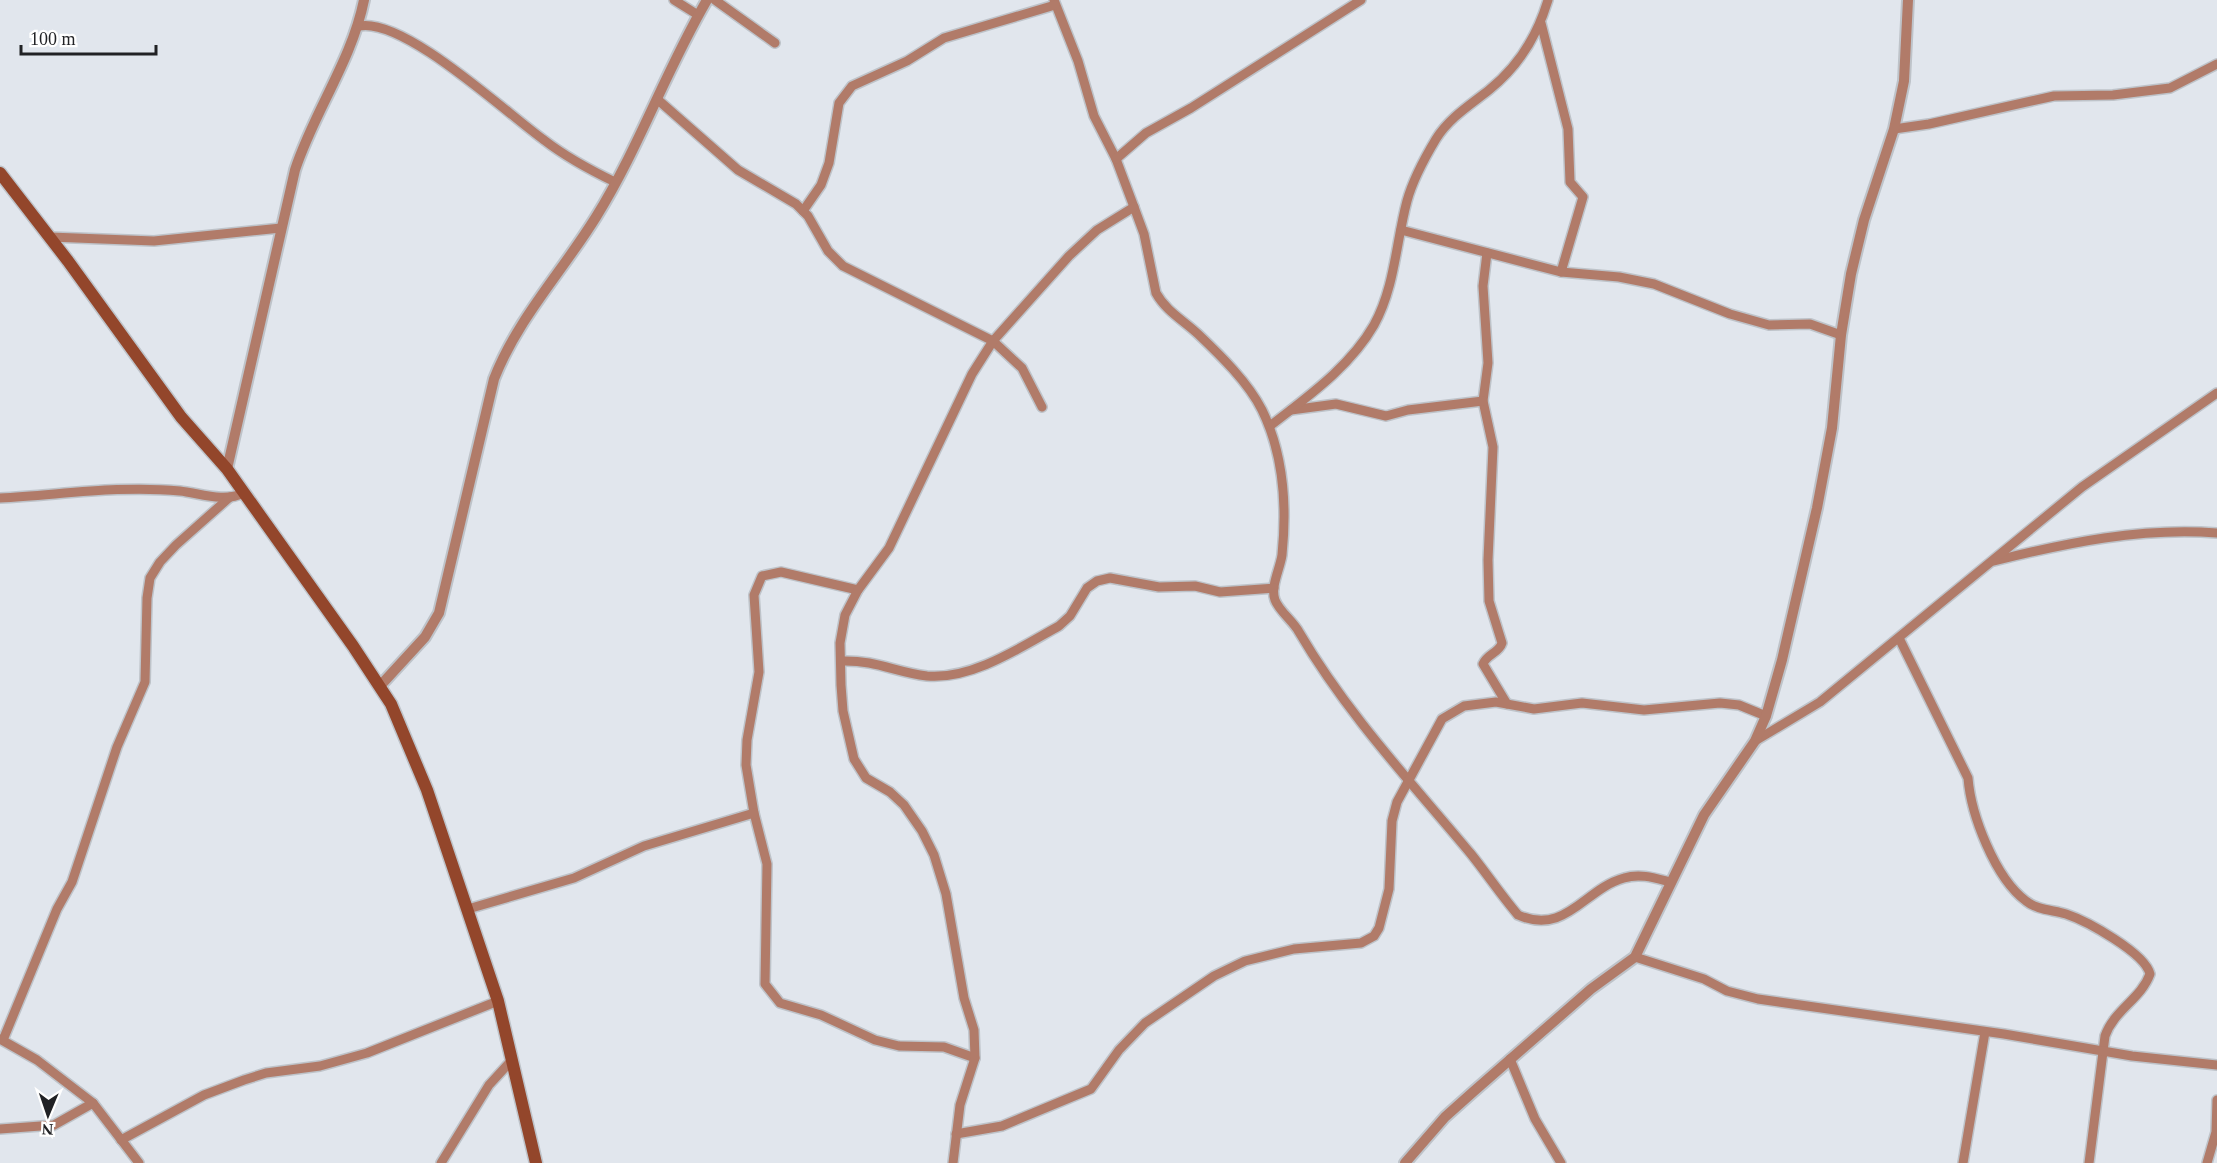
<svg xmlns="http://www.w3.org/2000/svg" width="2217" height="1163" font-family="Georgia,serif">
<style>
.lines{fill:none;stroke-linecap:round;stroke-linejoin:round}
.minor-casing{stroke:#bec3c9;stroke-width:12}
.tertiary-casing{stroke:#bec3c9;stroke-width:14}
.secondary-casing{stroke:#bec3c9;stroke-width:15}
.minor{stroke:#b17b69;stroke-width:9}
.tertiary{stroke:#b17b69;stroke-width:10}
.secondary{stroke:#93462b;stroke-width:12}
</style>
<rect width="100%" height="100%" fill="#e1e6ed"/>
<g class="lines">
<defs>
<g id="minor">
<path d="M674 0 698 15"/>
<path d="M715 0 775 43"/>
<path d="M1054 0 1078 61 1094 116 1116 159 1134 207 1144 234 1156 293C1166 311 1183 320 1198 334 1220 355 1248 382 1262 410 1284 455 1287 506 1282 555 1280 569 1270 587 1275 600 1279 611 1293 621 1299 632 1347 714 1411 782 1471 854 1487 874 1501 895 1518 915 1566 936 1584 889 1624 878 1640 873 1655 878 1670 882"/>
<path d="M1541 23 1568 129 1570 182 1583 197 1561 272"/>
<path d="M359 26C404 17 505 112 544 140 566 157 590 170 615 182"/>
<path d="M657 99 738 170 796 204 808 216 828 251 843 266 993 341 1022 368 1042 407"/>
<path d="M1894 129 1929 124 2054 96 2113 95 2170 88 2217 64"/>
<path d="M1116 159 1146 133 1191 108 1361 0"/>
<path d="M803 211 821 185 829 163 839 103 852 86 907 61 944 38 1055 5"/>
<path d="M1401 230 1561 272 1619 277 1654 284 1730 314 1769 325 1810 324 1841 335"/>
<path d="M50 237 154 241 281 228"/>
<path d="M1487 253 1483 286 1488 363 1483 401 1493 447 1488 560 1489 601 1502 643C1499 653 1487 654 1483 664L1507 704"/>
<path d="M1291 410 1336 404 1386 416 1408 410 1483 401"/>
<path d="M1270 426C1307 397 1350 367 1374 325 1395 287 1396 242 1407 201 1413 179 1424 159 1436 139 1449 118 1470 105 1489 90 1519 66 1537 37 1548 0"/>
<path d="M0 498C60 495 119 485 180 491 199 493 225 503 243 493"/>
<path d="M1994 561C2066 543 2142 527 2217 533"/>
<path d="M858 590 781 572 762 576 754 595 759 672 747 740 746 765 754 813 767 864 765 984 780 1003 821 1015 875 1040 899 1046 944 1047 975 1058"/>
<path d="M1899 638 1968 778C1971 815 1995 878 2026 901 2037 910 2053 910 2066 914 2087 921 2145 953 2150 974 2141 999 2114 1010 2105 1036L2089 1163"/>
<path d="M841 661C877 660 894 672 927 676 972 680 1021 647 1059 626L1070 616 1087 588 1097 581 1110 578 1159 587 1195 586 1220 592 1274 588"/>
<path d="M1755 741 1820 702 2082 487 2217 393"/>
<path d="M468 909 574 878 644 846 754 813"/>
<path d="M1635 957 1704 979 1727 991 1758 999 2004 1034 2132 1056 2217 1065"/>
<path d="M0 1039 37 1060 93 1103 139 1163"/>
<path d="M3 1040 57 909 72 882 117 747 145 682 147 598 150 578 160 562 176 545 230 497"/>
<path d="M1510 1059 1535 1119 1561 1163"/>
<path d="M0 1129 54 1125 93 1103"/>
<path d="M956 1134 1002 1126 1091 1089 1119 1050 1145 1023 1214 976 1245 961 1294 949 1361 943 1374 936 1379 928 1389 889 1392 821 1397 802 1442 719 1464 706 1496 702 1534 709 1582 703 1644 710 1720 703 1739 705 1766 716"/>
<path d="M121 1140 204 1095 244 1080 266 1073 320 1066 367 1053 498 1001"/>
<path d="M441 1163 489 1085 511 1061"/>
<path d="M953 1163 960 1105 975 1058 974 1030 964 998 946 894 934 855 922 831 904 805 890 792 866 778 854 759 843 711 841 685 840 643 845 615 858 590 889 548 972 374 993 341 1069 256 1097 230 1134 207"/>
<path d="M1963 1163 1985 1032"/>
<path d="M2207 1163 2216 1132 2217 1100"/>
</g>
<g id="tertiary">
<path d="M227 469 295 170C314 112 352 60 364 0"/>
<path d="M380 686 425 637 439 613 494 379C518 318 562 272 596 217 639 148 666 70 707 0"/>
<path d="M1405 1163 1445 1117 1473 1092 1591 989 1635 957 1704 815 1755 741 1766 716 1782 660 1817 508 1832 428 1841 335 1851 274 1864 220 1894 129 1904 81 1908 0"/>
</g>
<path id="secondary" d="M0 173 68 261 181 417 227 469 353 646 391 704 427 790 498 1001 536 1163"/>
</defs>
<use href="#minor" class="minor-casing"/>
<use href="#tertiary" class="tertiary-casing"/>
<use href="#secondary" class="secondary-casing"/>
<use href="#minor" class="minor"/>
<use href="#tertiary" class="tertiary"/>
<use href="#secondary" class="secondary"/>
</g>
<g transform="translate(48 1115) rotate(182)" stroke="#ffffff" stroke-width="4.5" paint-order="stroke">
<path d="M0-4.5L10 22L0 15L-10 22Z" fill="#212225"/>
<text y="-9" font-size="16" font-weight="bold" text-anchor="middle" fill="#212225">N</text>
</g>
<path d="M21 45v9h135v-9" fill="none" stroke="#212225" stroke-width="3"/>
<text x="30" y="45" font-size="18" fill="#212225" stroke="#ffffff" stroke-width="4.5" paint-order="stroke">100 m</text>
</svg>
